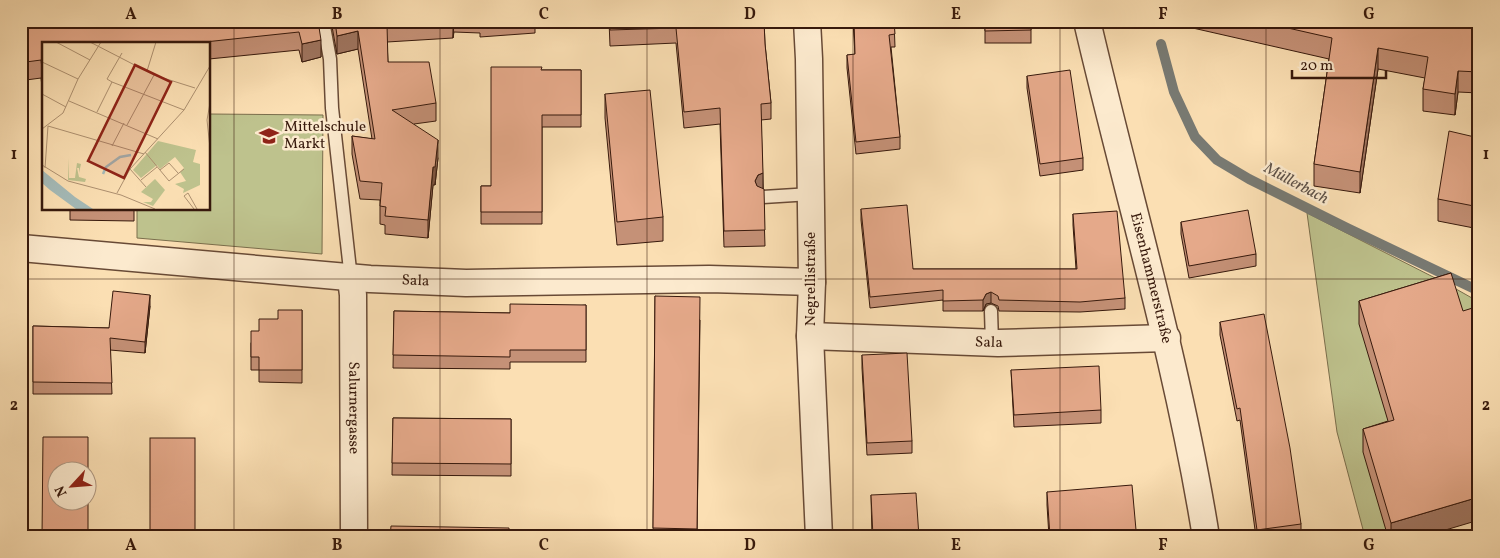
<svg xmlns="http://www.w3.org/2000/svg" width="1500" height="558" font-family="Vollkorn,serif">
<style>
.green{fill:#bec28d;stroke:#7a6e4c}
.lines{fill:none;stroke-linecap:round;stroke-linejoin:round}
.stream{stroke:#787a73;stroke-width:10}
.lane-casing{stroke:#684a36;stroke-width:15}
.street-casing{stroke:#684a36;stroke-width:29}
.lane{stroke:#fceace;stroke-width:12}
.street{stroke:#fceace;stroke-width:26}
.wall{fill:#c59177;stroke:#37190c}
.shaded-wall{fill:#a07661;stroke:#37190c}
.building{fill:#e5a98a;stroke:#37190c;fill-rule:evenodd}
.grid{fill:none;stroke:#37190c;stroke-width:1;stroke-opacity:0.55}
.labels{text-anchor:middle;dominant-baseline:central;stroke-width:5;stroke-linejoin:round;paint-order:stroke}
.poi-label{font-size:15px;fill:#37190c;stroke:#fceace;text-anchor:start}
.street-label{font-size:15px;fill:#37190c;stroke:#fceace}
.water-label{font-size:16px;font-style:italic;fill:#5d5148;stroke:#fceace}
.inset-river{fill:none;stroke:#a4bab8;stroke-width:2.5}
.inset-road{fill:none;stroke:#ad9070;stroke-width:1}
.view{fill:#8f2418;fill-opacity:0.15;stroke:#8f2418;stroke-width:2.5}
.inset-edge{fill:none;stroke:#37190c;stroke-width:2.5}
.neatline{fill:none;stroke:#37190c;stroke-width:2}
.grid-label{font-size:16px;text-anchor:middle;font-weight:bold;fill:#37190c}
</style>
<rect width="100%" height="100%" fill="#fbdfb3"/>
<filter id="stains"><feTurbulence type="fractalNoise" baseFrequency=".004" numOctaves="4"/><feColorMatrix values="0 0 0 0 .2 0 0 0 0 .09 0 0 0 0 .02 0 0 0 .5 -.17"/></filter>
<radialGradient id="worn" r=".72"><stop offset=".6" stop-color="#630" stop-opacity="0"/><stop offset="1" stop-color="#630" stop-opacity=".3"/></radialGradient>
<g class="green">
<path d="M209 114 323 115 322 254 137 238V209H209Z"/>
<path d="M1307 213 1449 285 1479 302V329L1394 443 1388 537H1365L1337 432Z"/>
</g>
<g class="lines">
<path class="stream" d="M1161 44 1174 92 1195 137 1217 160 1249 179 1347 228 1479 291"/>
<defs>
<g id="lane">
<path d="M323 21 330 59 332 108 351 279"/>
<path d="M763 197 811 194"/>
<path d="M991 311 992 343"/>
</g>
<g id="street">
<path d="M807 21 809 59 812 282 810 336 819 537"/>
<path id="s1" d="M1087 21C1127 193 1178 362 1206 537"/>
<path id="s2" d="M21 248 370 279 466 283 709 279 812 282"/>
<path id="s3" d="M351 279 353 295 354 537"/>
<path id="s4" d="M810 336 998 343 1167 338"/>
</g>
</defs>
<use href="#lane" class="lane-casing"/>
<use href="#street" class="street-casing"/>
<use href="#lane" class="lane"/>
<use href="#street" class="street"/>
</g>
<g class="wall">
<path d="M21 21H318L321 57 302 62 299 50 209 59V44H44V103L41 78 26 80 21 32Z"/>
<path d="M331 21H535V33L480 37V33L454 32 453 38 387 42 388 62 436 103V121L414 124 438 158 435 185H433L428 238 385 234V225L380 224V200L360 199 352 154V136L372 139 358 49 337 54Z"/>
<path d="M609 21H764L765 44 771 103V119L761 120 765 246 724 247 720 124 684 128 676 43 610 46Z"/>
<path d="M853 21H894L895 47H891L900 137V149L856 154 847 68V55H855Z"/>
<rect x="985" y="21" width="46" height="22"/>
<path d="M1162 21H1479V93L1458 92 1455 115 1423 111V89L1425 78 1378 69 1360 193 1314 186V164L1329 59Z"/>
<path d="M542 70H581V127H542V224H481V186H491Z"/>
<path d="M1027 76 1083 158V170L1040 176 1027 88Z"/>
<path d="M605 94 663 217V241L617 245 605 118Z"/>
<path d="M1479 138V229L1438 221V199Z"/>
<path d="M70 209H134V221L70 220Z"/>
<path d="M861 209 913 269H1076L1073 225V214L1125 298V309L1080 312 999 311 998 306 991 303 986 304 983 311H943V300L870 308 861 220Z"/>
<path d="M1181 222 1256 254V266L1189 278 1181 234Z"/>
<path d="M1451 273 1422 537H1388L1363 452V429L1388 421 1359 324V301Z"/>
<path d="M655 296 700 320 697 537H653Z"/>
<path d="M586 305V362H510V369L393 368 394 311 510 313Z"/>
<path d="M150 306 145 353 110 350 112 394H33V326L109 328Z"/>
<path d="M302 310V383L259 382V370H251V343L259 331 278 319Z"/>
<path d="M1220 322 1301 524V536L1295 537H1256L1240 420 1237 421 1220 335Z"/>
<path d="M862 355 912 441V453L867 455 862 368Z"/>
<path d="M1011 370 1101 410V423L1014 427Z"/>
<path d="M393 418 511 419V476L392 475Z"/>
<path d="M1047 492 1136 530V537H1049L1047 505Z"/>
<path d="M871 495 919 537H872Z"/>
</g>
<g class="shaded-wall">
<path d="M453 21H454L453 38Z"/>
<path d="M358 31V49L337 54V36Z"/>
<path d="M321 40V57L302 62V44Z"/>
<path d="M1378 48V69L1360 193V172Z"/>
<path d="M1458 71V92L1455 115V94Z"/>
<path d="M438 140V158L435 185V167Z"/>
<path d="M433 167V185L428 238V220Z"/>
<path d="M763 173V189L758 191 755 181 758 175Z"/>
<path d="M991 292V303L986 304 983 311V300L986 294Z"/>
<path d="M150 295V306L145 353V342Z"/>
<path d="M1479 497V520L1422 537H1391V523Z"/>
</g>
<g class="building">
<path d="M22 21H318L321 40 302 44 299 32 186 44H44V86L41 60 26 62Z"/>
<path d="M335 21H443L387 25 388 62H429L436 103 392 110 438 140 435 167H433L428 220 385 216 386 207 380 206 382 183 360 181 352 136 375 139 358 31 337 36Z"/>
<path d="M610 21H764L765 44 771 103 761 104 763 173 758 175 755 181 757 186 764 189 765 230 724 231 720 108 684 112 676 28 610 30Z"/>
<path d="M854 21H894L895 34 889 35 900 137 856 142 847 55 855 54Z"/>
<path d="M985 21H1031V30L985 31Z"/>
<path d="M1257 21H1479V72L1458 71 1455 94 1423 89 1428 57 1378 48 1360 172 1314 164 1332 38Z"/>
<path d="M491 67H542L541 70H581V115H542V212H481V186H491Z"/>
<path d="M1070 70 1083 158 1040 164 1027 76Z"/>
<path d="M650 90 663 217 617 222 605 94Z"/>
<path d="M1449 131 1479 138V207L1438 199Z"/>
<path d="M907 205 913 269H1077L1073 214 1117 211 1125 298 1080 302 999 300 998 296 991 292 986 294 983 300 943 301V290L870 297 861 209Z"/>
<path d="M1248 210 1256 254 1189 266 1181 222Z"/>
<path d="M1451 273 1463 311 1479 306V497L1391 523 1363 429 1394 420 1359 301Z"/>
<path d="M113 291 150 295 145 342 110 338 112 383 33 382V326L109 328Z"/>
<path d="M655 296 700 297 697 529 653 528Z"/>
<path d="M510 304 586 305V350H510V357L393 355 394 311 510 313Z"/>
<path d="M278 310H302V370H259V357H251V331H259V319H278Z"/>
<path d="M1264 314 1290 448 1301 524 1257 530 1240 408 1237 409 1220 322Z"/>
<path d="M907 353 912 441 867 443 862 355Z"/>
<path d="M1099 366 1101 410 1014 415 1011 370Z"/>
<path d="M393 418 511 419V464L392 463Z"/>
<path d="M43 437H88V537H42ZM58 470H88V500H58Z"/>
<rect x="150" y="438" width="45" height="99"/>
<path d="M1132 485 1136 530 1058 537H1050L1047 492Z"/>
<path d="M916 493 919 537H873L871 495Z"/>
<path d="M391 526 509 528V537H390Z"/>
</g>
<path class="grid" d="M234 21V537M440 21V537M647 21V537M853 21V537M1060 21V537M1266 21V537M21 279H1479"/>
<defs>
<symbol id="school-bare" viewBox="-9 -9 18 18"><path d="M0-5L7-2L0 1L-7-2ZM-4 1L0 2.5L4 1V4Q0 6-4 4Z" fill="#8f2418" stroke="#fceace" stroke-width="2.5" paint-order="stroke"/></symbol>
</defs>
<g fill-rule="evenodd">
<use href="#school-bare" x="255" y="122" width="28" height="28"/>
</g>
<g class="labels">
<g class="poi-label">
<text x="284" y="127">Mittelschule<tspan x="284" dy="17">Markt</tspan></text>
</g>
<g class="street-label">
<text stroke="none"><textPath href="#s1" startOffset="265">Eisenhammerstraße</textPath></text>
<text transform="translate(811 279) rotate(-90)">Negrellistraße</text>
<text stroke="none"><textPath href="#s2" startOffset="396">Sala</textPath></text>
<text stroke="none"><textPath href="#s4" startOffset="179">Sala</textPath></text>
<text stroke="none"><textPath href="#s3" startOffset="129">Salurnergasse</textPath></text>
</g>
<g class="water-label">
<text transform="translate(1296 184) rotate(28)">Müllerbach</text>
</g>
</g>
<g transform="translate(42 42)">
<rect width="168" height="168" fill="#fbdfb3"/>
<path d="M116 99 154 108 151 120 158 122V143L141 151 142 147 133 142 144 139 138 130 142 126 133 115 118 127 115 123 99 136 91 128ZM27 116V136H33L35 121 39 122 37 131V126H35L37 135 44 137 43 140 26 138ZM113 137 123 148 111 164 101 160H109L111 157 99 150Z" fill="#bec28d"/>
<path d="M0 128 33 155 51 167H34L8 148 0 141Z" fill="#a4bab8"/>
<path class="inset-river" d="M61 132 64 125 78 115 89 113"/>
<path class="inset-road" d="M14 0 48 18M48 0 112 33 153 46M0 20 36 37M105 29 114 0M70 40 142 68M0 52 24 65M27 59 116 97M168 61 165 78 168 106M55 70 70 40 65 37 80 11M85 83 112 33M6 84 102 112M0 87 21 71 36 37 59 0M70 104 82 81M103 110 127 139 142 127M0 123 26 139 79 153 113 167M3 126 6 84M88 127 104 145M118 128 127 121 136 131M99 138 115 125M75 151 88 127 142 68 168 24M152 167 142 154 146 151 155 167"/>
<path class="view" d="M93 23 129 40 82 136 46 119Z"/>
<rect width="168" height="168" class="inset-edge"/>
</g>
<rect width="1500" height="558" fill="none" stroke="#fbdfb3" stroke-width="55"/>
<g transform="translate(72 486) rotate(244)"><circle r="24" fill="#fceace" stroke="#ad9680"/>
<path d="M0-4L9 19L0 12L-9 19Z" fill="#8f2418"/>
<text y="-8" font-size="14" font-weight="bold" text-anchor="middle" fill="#37190c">N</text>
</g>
<path d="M1292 70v8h94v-8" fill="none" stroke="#37190c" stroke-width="2.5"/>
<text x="1300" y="70" font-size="15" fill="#37190c" stroke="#fceace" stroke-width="4" paint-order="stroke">20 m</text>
<rect x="28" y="28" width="1444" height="502" class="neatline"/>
<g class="grid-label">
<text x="131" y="19">A</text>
<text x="337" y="19">B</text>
<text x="544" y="19">C</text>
<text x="750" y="19">D</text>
<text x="956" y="19">E</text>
<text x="1163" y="19">F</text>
<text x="1369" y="19">G</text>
<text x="14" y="159">1</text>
<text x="1486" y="159">1</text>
<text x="14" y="410">2</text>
<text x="1486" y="410">2</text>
<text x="131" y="550">A</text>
<text x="337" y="550">B</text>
<text x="544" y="550">C</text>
<text x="750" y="550">D</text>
<text x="956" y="550">E</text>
<text x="1163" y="550">F</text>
<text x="1369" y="550">G</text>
</g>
<rect width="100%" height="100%" filter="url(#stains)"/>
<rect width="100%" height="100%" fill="url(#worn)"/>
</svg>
